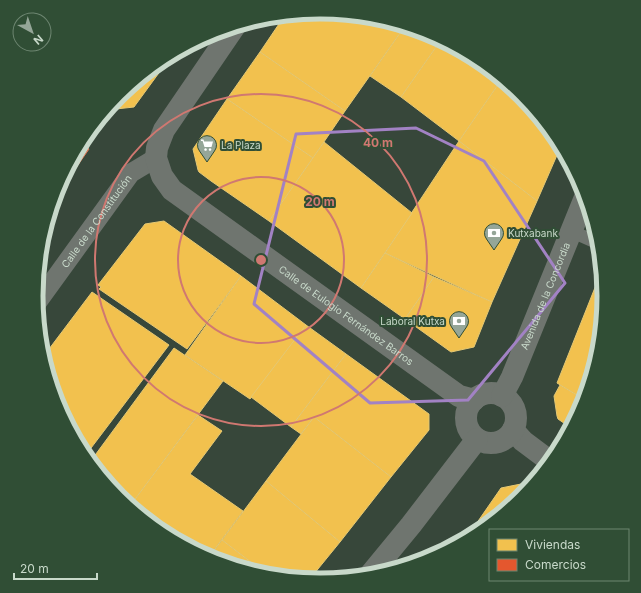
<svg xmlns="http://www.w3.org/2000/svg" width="641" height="593" font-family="Inter,sans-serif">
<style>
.homes{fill:#f2c14e;stroke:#e5c873}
.shops{fill:#e4572e;stroke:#dc7e5d}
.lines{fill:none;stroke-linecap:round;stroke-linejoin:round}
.service{stroke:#6f756f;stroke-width:13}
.pedestrian{stroke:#6f756f;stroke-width:19}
.minor{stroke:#6f756f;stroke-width:22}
.tertiary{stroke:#6f756f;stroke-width:22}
.marked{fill:none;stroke:#a282c4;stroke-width:3;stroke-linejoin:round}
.ring{fill:none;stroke:#d07871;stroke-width:2}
.labels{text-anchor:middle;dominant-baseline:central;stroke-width:4;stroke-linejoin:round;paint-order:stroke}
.poi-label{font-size:10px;fill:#c8d9ca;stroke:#304e35;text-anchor:start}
.street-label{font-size:10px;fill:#c8d9ca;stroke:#304e35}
.rim{fill:none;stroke:#c8d9ca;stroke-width:5}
.centre{fill:#d07871;stroke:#304e35;stroke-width:2}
.ring-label{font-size:12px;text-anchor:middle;font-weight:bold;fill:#d07871;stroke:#304e35;stroke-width:4;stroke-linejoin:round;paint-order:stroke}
</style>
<rect width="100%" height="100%" fill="#37473a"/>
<g class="homes">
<path d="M321 12 376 18 405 26 345 111 260 52 285 15Z"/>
<path d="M405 26 430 34 441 40 401 97 370 76Z"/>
<path d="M441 40 479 60 502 79 459 141 401 97Z"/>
<path d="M260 52 345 111 313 158 227 99Z"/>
<path d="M172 55 134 107 107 110 119 95 163 60Z"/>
<path d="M502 79 522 95 557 139 561 146 537 201 459 141Z"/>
<path d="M227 99 313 158 269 221 211 181 199 172 198 170 193 149Z"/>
<path d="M459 141 537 201 492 302 385 253Z"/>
<path d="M324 142 412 213 361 288 269 221Z"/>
<path d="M164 221 241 276 187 349 99 289 101 287 98 285 145 224Z"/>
<path d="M385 253 434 277 405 319 361 288Z"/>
<path d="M602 270 605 297 599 352 585 400 557 383Z"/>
<path d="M241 276 306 325 250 399 185 355Z"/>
<path d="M434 277 492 302 474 347 451 352 405 319Z"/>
<path d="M92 292 169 345 85 456 58 405 43 357Z"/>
<path d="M306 325 346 354 291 427 251 397Z"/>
<path d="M174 348 223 381 130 506 119 498 90 462Z"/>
<path d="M346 354 429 414V430L391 477 314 417 301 434 291 427Z"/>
<path d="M560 385 585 400 571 428 558 419 557 416 554 396Z"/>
<path d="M198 415 222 431 190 474 243 511 208 558 162 533 130 506Z"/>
<path d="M314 417 391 477 340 542 266 481Z"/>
<path d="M266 481 340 542 309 580 269 576 222 540Z"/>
<path d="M526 483 531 487 522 498 478 533 465 540 501 488Z"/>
<path d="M222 540 235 550 269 576 208 558Z"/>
</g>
<path class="shops" d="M81 144 89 149 55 198 58 187Z"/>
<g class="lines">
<path class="service" d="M571 231 600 244"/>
<path class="pedestrian" id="s1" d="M37 303 131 173 156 158"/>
<g class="minor">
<path id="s2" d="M235 26 164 130 157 148 156 158 162 176 172 190 459 396 474 400"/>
<path d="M513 430 523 441 551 462"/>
</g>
<g class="tertiary">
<circle cx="491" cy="418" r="25"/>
<path id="s3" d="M502 396 512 377 586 195"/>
<path d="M369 576 411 525 477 439"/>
</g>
</g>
<path class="marked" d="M416 128 484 161 565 283 468 400 370 403 254 304 296 134Z"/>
<g class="ring">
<circle cx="261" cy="260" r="83"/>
<circle cx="261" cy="260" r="166"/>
</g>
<defs>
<symbol id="supermarket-pin" viewBox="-11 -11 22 30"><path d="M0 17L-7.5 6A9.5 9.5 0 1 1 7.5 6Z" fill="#95a698" stroke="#304e35"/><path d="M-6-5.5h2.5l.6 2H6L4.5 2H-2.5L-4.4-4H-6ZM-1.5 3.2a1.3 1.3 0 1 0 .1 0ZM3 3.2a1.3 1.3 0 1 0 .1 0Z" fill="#fff"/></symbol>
<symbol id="bank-pin" viewBox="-11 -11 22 30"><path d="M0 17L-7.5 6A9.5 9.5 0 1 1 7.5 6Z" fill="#95a698" stroke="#304e35"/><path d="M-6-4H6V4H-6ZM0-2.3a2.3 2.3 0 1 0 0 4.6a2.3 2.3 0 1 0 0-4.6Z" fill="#fff"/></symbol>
</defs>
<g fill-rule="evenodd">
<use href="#supermarket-pin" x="196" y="134" width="22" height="30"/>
<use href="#bank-pin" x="483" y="222" width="22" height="30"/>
<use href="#bank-pin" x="448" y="310" width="22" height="30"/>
</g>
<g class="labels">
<g class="poi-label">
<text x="221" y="145">La Plaza</text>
<text x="508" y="233">Kutxabank</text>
<text x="445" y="321" text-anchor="end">Laboral Kutxa</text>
</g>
<g class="street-label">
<text stroke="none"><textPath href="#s1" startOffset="101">Calle de la Constitución</textPath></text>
<text stroke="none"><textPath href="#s3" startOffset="109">Avenida de la Concordia</textPath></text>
<text stroke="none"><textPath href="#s2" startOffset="406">Calle de Eulogio Fernández Barros</textPath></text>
</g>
</g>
<path d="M0 0H641V593H0ZM43 296a277 277 0 1 1 554 0a277 277 0 1 1-554 0Z" fill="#304e35" fill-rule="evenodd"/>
<path class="rim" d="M43 296a277 277 0 1 1 554 0a277 277 0 1 1-554 0Z"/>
<circle cx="261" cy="260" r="6" class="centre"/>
<g class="ring-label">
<text x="378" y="147">40 m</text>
<text x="320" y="206">20 m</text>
</g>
<rect x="489" y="529" width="140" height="52" fill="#304e35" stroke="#6d8671"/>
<rect x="497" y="539" width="20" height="12" fill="#f2c14e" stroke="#6d8671"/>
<text x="525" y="549" font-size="12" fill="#c8d9ca">Viviendas</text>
<rect x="497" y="559" width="20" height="12" fill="#e4572e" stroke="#6d8671"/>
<text x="525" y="569" font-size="12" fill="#c8d9ca">Comercios</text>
<g transform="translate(32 32) rotate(140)"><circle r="19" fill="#304e35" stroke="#6d8671"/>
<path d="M0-3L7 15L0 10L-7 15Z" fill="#95a698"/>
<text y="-6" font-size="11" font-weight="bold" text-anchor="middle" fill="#c8d9ca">N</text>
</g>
<path d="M14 573v6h83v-6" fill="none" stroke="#c8d9ca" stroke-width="2"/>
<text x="20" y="573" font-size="12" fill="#c8d9ca" stroke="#304e35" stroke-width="3" paint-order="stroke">20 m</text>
</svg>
